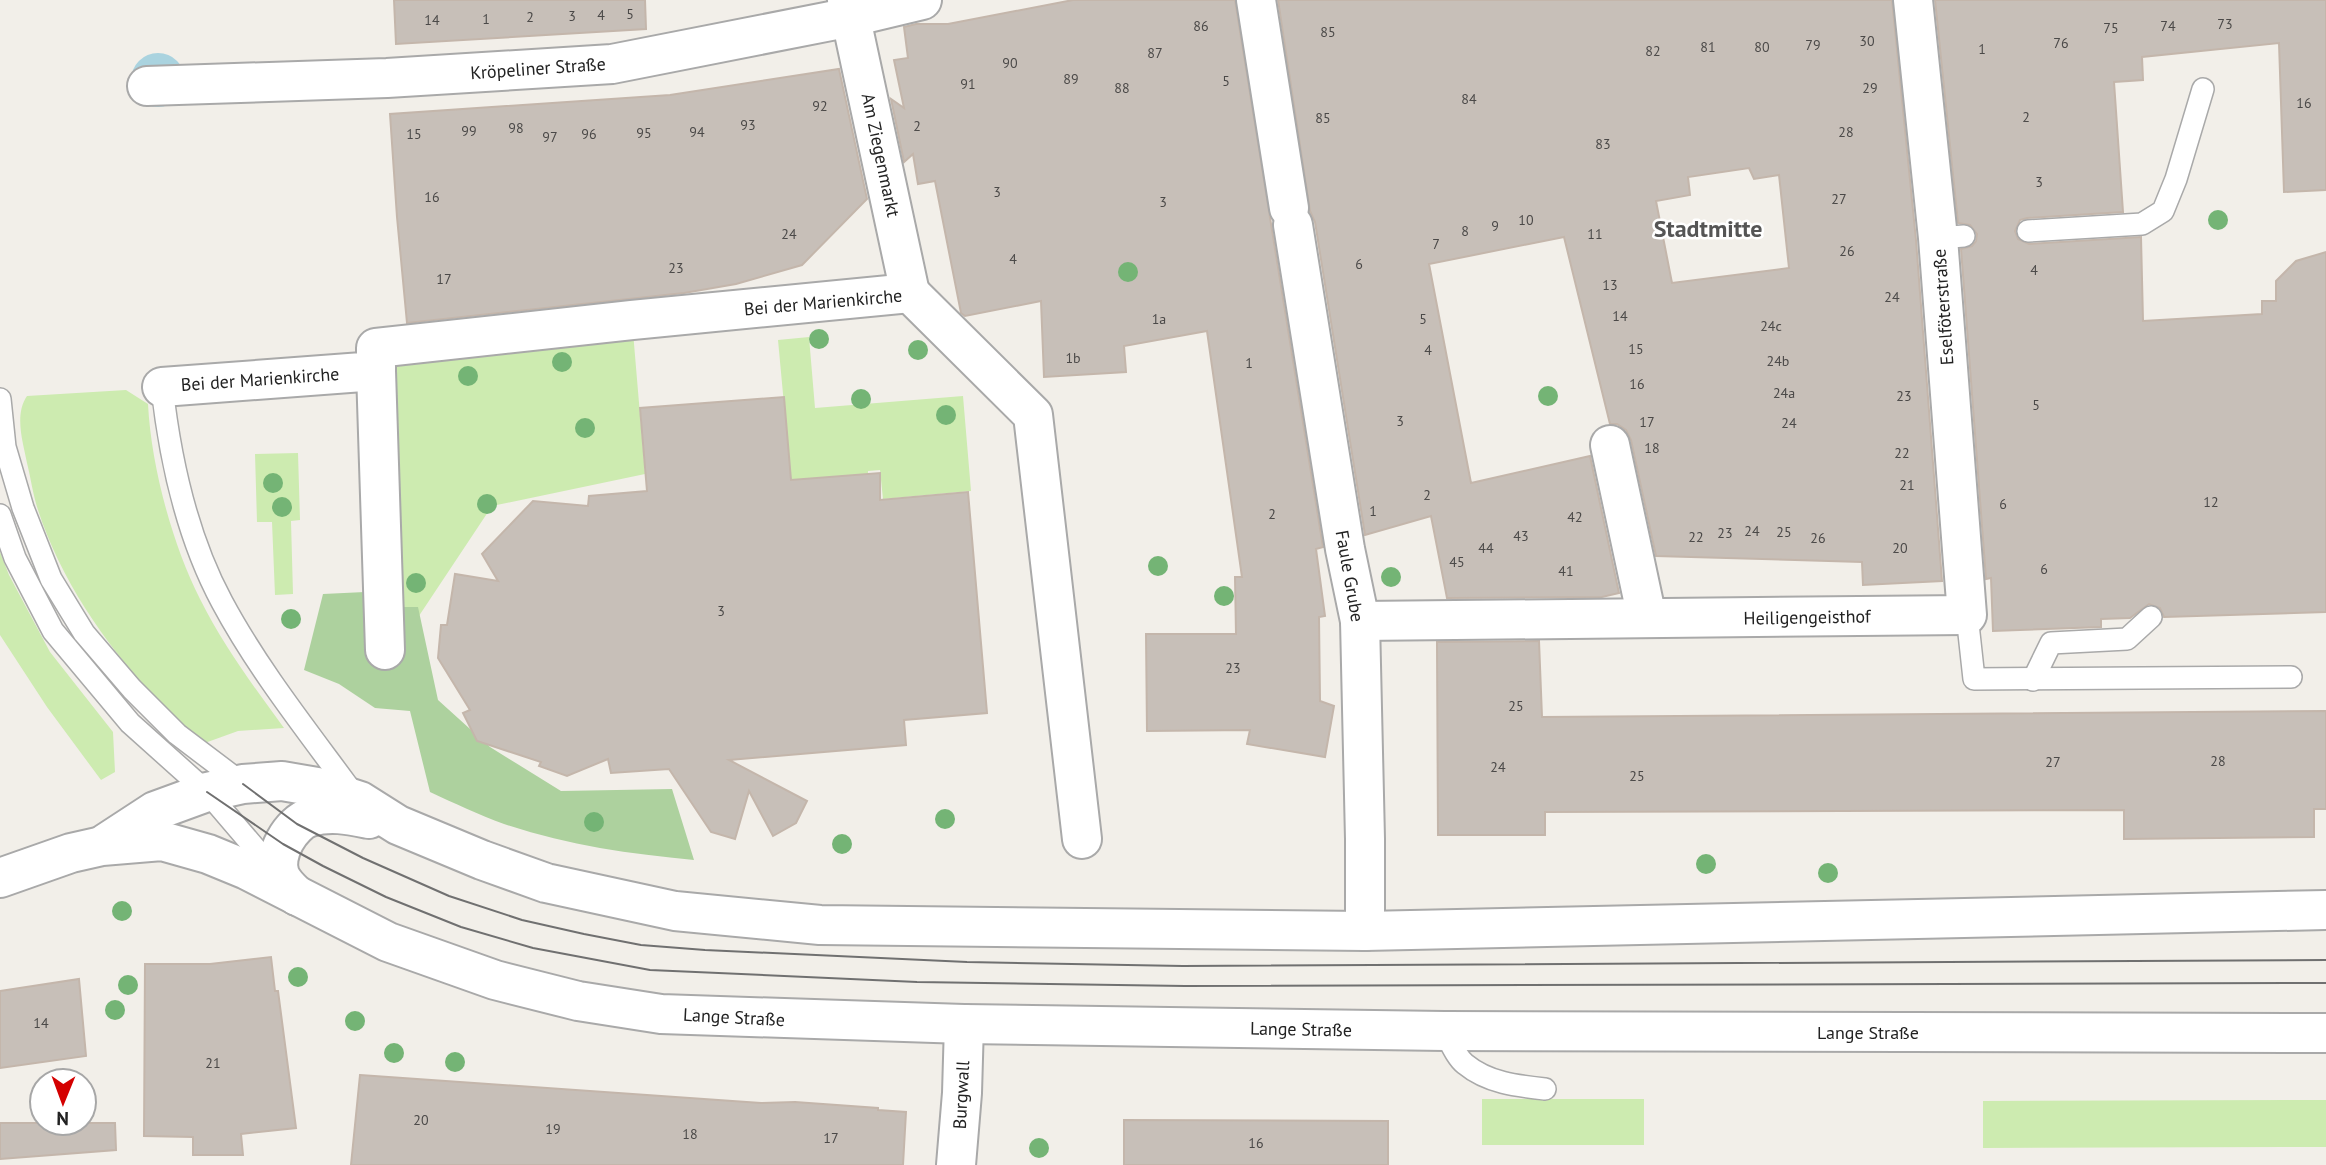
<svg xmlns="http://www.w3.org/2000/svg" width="2326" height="1165" font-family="'PT Sans',sans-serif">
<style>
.grass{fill:#cdebb0}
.forest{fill:#add19e}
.water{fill:#aad3df}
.building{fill:#c7bfb8;stroke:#c4b6ab;stroke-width:2;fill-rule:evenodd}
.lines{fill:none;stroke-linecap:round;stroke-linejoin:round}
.lane-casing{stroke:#a9a9a9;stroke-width:24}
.street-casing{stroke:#a9a9a9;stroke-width:42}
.lane{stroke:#fff;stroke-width:21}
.street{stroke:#fff;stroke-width:38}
.tram{stroke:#707070;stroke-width:2}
.tree{fill:#74b475}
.labels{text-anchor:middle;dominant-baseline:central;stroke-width:5;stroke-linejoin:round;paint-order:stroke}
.number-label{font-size:14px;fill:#4b4948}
.street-label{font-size:18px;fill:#222;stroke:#fff}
.district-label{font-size:24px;font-weight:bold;fill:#555;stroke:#fff}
</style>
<rect width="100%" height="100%" fill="#f2efe9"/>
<g class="grass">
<path d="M632 320 645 474 492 506 385 667 376 371H397L396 347Z"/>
<path d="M809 337 815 408 963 396 971 491 883 499 880 470 868 471V474L791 480 778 340Z"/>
<path d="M126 390 148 404C151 465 172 544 200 599 223 645 254 687 284 728L238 731 202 744C187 726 170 712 153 695 104 643 60 578 38 510 33 495 31 479 27 463 23 442 14 415 27 396Z"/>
<path d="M298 453 300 520 291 521 293 594 275 595 272 522H257L255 454Z"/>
<path d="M0 552 9 575 50 652 113 732 115 772 101 780 47 707 0 635Z"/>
<rect x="1482" y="1099" width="162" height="46"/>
<path d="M2326 1100V1147L1983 1148V1101Z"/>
</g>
<path class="forest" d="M365 592 368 607H418L438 700 490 747 561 791 672 789 694 860C629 854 566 845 504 824 479 815 454 803 430 792L410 711 375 708 339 684 304 670 323 594Z"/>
<circle class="water" cx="158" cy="80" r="27"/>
<g class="building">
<path d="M394 0H645L646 29 396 44Z"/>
<path d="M1073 0H1235L1323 547 1316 549 1325 616 1319 617 1320 701 1334 706 1325 757 1247 744 1250 730 1147 731 1146 634H1236L1235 577H1242L1207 331 1124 346 1126 372 1044 377 1041 301 965 316 961 313 935 181 918 184 913 154 904 162 891 99 904 108 894 60 908 58 904 27 916 24H948Z"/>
<path d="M1278 0H1892L1916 240 1942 581 1863 585 1862 562 1656 556 1631 440 1626 430 1617 424H1610L1564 237 1429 264 1471 483 1590 456 1619 593 1602 597 1447 598 1431 516 1365 535 1315 222 1310 211ZM1749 168 1754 179 1779 175 1789 268 1672 283 1656 201 1690 195 1688 177Z"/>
<path d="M1935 0H2326V190L2284 192 2279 43 2142 57 2143 80 2114 82 2123 212 2027 218 2020 220 2015 231 2018 239 2029 244 2141 237 2143 321 2262 314V301H2276V281L2296 261 2326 252V612L2164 617 2160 608 2149 604 2130 618 2101 619V627L1993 631 1991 578 1986 579 1961 249 1972 246 1976 241 1977 234 1970 225 1958 223Z"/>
<path d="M839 69 867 199 802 265 736 284 684 293 407 323 397 217 390 114 670 95Z"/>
<path d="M784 397 791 480 880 473V500L968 492 987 713 904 720 906 745 729 760 807 801 796 823 773 836 749 791 735 839 711 832 669 769 611 773 608 759 567 776 539 766 541 762 477 741 463 713 470 710 438 658 441 625H447L455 574 498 581 482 554 533 501 588 506 589 496 647 491 640 408Z"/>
<path d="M1539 641 1542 717 2326 711V809H2314V837L2124 839V810L1545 812V835H1438L1437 642Z"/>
<path d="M271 957 275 991H278L296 1128 241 1134 243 1155H193V1137L144 1136 145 964H210Z"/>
<path d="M79 979 86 1056 0 1068V991Z"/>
<path d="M360 1075 761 1103 795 1102 878 1108V1110L906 1112 903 1165H351Z"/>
<path d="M1124 1120 1388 1121V1165H1124Z"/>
<path d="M0 1123H115L116 1150 0 1159Z"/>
</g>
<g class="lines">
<defs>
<g id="lane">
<path d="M2028 231 2142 224 2163 211 2176 179 2203 89"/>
<path d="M1938 238 1964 236"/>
<path d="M162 387C170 459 187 537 222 602 259 671 309 733 355 796"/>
<path d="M0 399 5 447 23 508 51 579 84 633 132 689 177 734 243 784"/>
<path d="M0 515 15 558 53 631 130 723 207 792 278 875"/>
<path d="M1967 615 1974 679 2291 677"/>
<path d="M2033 680 2051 643 2127 639 2151 617"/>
<path d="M1444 1031C1450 1041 1456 1057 1465 1064 1488 1083 1517 1086 1545 1089"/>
</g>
<g id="street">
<path d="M847 0 910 293"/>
<path d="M1256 0 1289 208"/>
<path d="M147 86 387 78 612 64 851 17 922 0"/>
<path d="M1293 225 1345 549 1360 621 1365 839V931"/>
<path d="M910 293 1033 415 1082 839"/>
<path d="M376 371 385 650"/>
<path d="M162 387 376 371V348L632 320 910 293"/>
<path d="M1610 445 1647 618"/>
<path d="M1360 621 1967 615 1938 238 1913 0"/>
<path d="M106 843 155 811 207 792 243 784 282 781 317 787 360 801 398 825 482 860 546 883 675 911 820 925 1365 931 2326 910"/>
<path d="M0 878 71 853 102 846 162 841 208 854 247 870 388 942 495 980 578 1001 661 1014 964 1024 1444 1031 2326 1033"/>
<path d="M297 896C291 890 283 883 280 875 272 855 291 823 310 817 331 811 349 815 369 819"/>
<path d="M956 1165 962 1093 964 1024"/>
</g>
</defs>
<use href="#lane" class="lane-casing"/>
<use href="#street" class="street-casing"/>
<use href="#lane" class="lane"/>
<use href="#street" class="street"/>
<g class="tram">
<path d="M243 784 297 824 363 858 449 896 522 920 584 934 641 945 705 950 967 962 1183 966 2326 960"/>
<path d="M207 792 283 844 323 866 386 897 461 927 533 948 650 970 917 982 1185 986 2326 983"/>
</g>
</g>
<g class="tree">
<circle cx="2218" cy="220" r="10"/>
<circle cx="1128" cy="272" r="10"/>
<circle cx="819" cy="339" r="10"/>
<circle cx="918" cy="350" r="10"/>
<circle cx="562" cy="362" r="10"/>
<circle cx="468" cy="376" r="10"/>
<circle cx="1548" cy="396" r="10"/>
<circle cx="861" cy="399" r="10"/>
<circle cx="946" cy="415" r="10"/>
<circle cx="585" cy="428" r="10"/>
<circle cx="273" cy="483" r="10"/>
<circle cx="487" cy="504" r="10"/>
<circle cx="282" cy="507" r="10"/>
<circle cx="1158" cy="566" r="10"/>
<circle cx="1391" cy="577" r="10"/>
<circle cx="416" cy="583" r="10"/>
<circle cx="1224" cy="596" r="10"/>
<circle cx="291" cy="619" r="10"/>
<circle cx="945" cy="819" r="10"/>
<circle cx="594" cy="822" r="10"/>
<circle cx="842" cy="844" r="10"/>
<circle cx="1706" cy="864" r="10"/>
<circle cx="1828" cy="873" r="10"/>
<circle cx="122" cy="911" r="10"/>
<circle cx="298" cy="977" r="10"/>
<circle cx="128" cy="985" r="10"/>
<circle cx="115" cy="1010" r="10"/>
<circle cx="355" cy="1021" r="10"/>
<circle cx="394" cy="1053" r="10"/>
<circle cx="455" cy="1062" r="10"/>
<circle cx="1039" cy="1148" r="10"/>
</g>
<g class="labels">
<g class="number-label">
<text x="630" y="14">5</text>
<text x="601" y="15">4</text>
<text x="572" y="16">3</text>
<text x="530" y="17">2</text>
<text x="486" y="19">1</text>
<text x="432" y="20">14</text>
<text x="2225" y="24">73</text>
<text x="1201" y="26">86</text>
<text x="2168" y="26">74</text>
<text x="2111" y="28">75</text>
<text x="1328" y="32">85</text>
<text x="1867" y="41">30</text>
<text x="2061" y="43">76</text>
<text x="1813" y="45">79</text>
<text x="1708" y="47">81</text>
<text x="1762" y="47">80</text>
<text x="1982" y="49">1</text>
<text x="1653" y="51">82</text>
<text x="1155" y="53">87</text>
<text x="1010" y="63">90</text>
<text x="1071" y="79">89</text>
<text x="1226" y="81">5</text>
<text x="968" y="84">91</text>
<text x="1122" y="88">88</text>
<text x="1870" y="88">29</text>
<text x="1469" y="99">84</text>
<text x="2304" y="103">16</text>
<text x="820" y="106">92</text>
<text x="2026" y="117">2</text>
<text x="1323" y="118">85</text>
<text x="748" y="125">93</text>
<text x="917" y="126">2</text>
<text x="516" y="128">98</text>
<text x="469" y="131">99</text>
<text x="697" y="132">94</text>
<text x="1846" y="132">28</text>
<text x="644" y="133">95</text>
<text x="414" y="134">15</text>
<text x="589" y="134">96</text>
<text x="550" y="137">97</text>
<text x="1603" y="144">83</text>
<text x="2039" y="182">3</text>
<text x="997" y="192">3</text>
<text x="432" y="197">16</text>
<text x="1839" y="199">27</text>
<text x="1163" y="202">3</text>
<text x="1526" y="220">10</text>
<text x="1495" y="226">9</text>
<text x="1465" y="231">8</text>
<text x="789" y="234">24</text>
<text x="1595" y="234">11</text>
<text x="1436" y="244">7</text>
<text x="1847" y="251">26</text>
<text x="1013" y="259">4</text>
<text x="1359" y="264">6</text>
<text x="676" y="268">23</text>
<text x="2034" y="270">4</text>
<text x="444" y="279">17</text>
<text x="1610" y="285">13</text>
<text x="1892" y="297">24</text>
<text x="1620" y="316">14</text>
<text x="1159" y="319">1a</text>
<text x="1423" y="319">5</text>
<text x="1771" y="326">24c</text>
<text x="1636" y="349">15</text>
<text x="1428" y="350">4</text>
<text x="1073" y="358">1b</text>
<text x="1778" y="361">24b</text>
<text x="1249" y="363">1</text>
<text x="1637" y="384">16</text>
<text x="1784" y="393">24a</text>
<text x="1904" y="396">23</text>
<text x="2036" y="405">5</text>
<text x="1400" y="421">3</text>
<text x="1647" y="422">17</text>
<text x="1789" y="423">24</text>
<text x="1652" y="448">18</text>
<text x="1902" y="453">22</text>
<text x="1907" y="485">21</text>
<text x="1427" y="495">2</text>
<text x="2211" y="502">12</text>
<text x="2003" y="504">6</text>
<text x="1373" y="511">1</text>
<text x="1272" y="514">2</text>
<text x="1575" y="517">42</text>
<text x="1752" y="531">24</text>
<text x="1784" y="532">25</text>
<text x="1725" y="533">23</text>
<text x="1521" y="536">43</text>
<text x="1696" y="537">22</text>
<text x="1818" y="538">26</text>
<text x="1486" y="548">44</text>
<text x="1900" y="548">20</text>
<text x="1457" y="562">45</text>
<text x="2044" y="569">6</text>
<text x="1566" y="571">41</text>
<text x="721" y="611">3</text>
<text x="1233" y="668">23</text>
<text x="1516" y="706">25</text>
<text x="2218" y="761">28</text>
<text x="2053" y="762">27</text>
<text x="1498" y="767">24</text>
<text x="1637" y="776">25</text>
<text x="41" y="1023">14</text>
<text x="213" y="1063">21</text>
<text x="421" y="1120">20</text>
<text x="553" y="1129">19</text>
<text x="690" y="1134">18</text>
<text x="831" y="1138">17</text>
<text x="1256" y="1143">16</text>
</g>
<g class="street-label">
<text transform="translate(538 68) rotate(-4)">Kröpeliner Straße</text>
<text transform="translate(881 155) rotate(78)">Am Ziegenmarkt</text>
<text transform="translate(823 302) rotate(-5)">Bei der Marienkirche</text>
<text transform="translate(1943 307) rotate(-94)">Eselföterstraße</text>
<text transform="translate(260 379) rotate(-4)">Bei der Marienkirche</text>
<text transform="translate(1350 576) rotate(80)">Faule Grube</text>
<text transform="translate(1807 617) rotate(-1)">Heiligengeisthof</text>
<text transform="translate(734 1017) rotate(3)">Lange Straße</text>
<text transform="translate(1301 1029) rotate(1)">Lange Straße</text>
<text x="1868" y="1032">Lange Straße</text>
<text transform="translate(961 1095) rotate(-87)">Burgwall</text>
</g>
<g class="district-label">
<text x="1708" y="228">Stadtmitte</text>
</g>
</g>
<g transform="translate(63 1102) rotate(181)"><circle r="33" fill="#ffffff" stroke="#a7a7a7" stroke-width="2"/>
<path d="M0-5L12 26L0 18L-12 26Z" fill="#d40000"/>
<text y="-10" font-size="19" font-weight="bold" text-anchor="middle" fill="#222222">N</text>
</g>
</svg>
